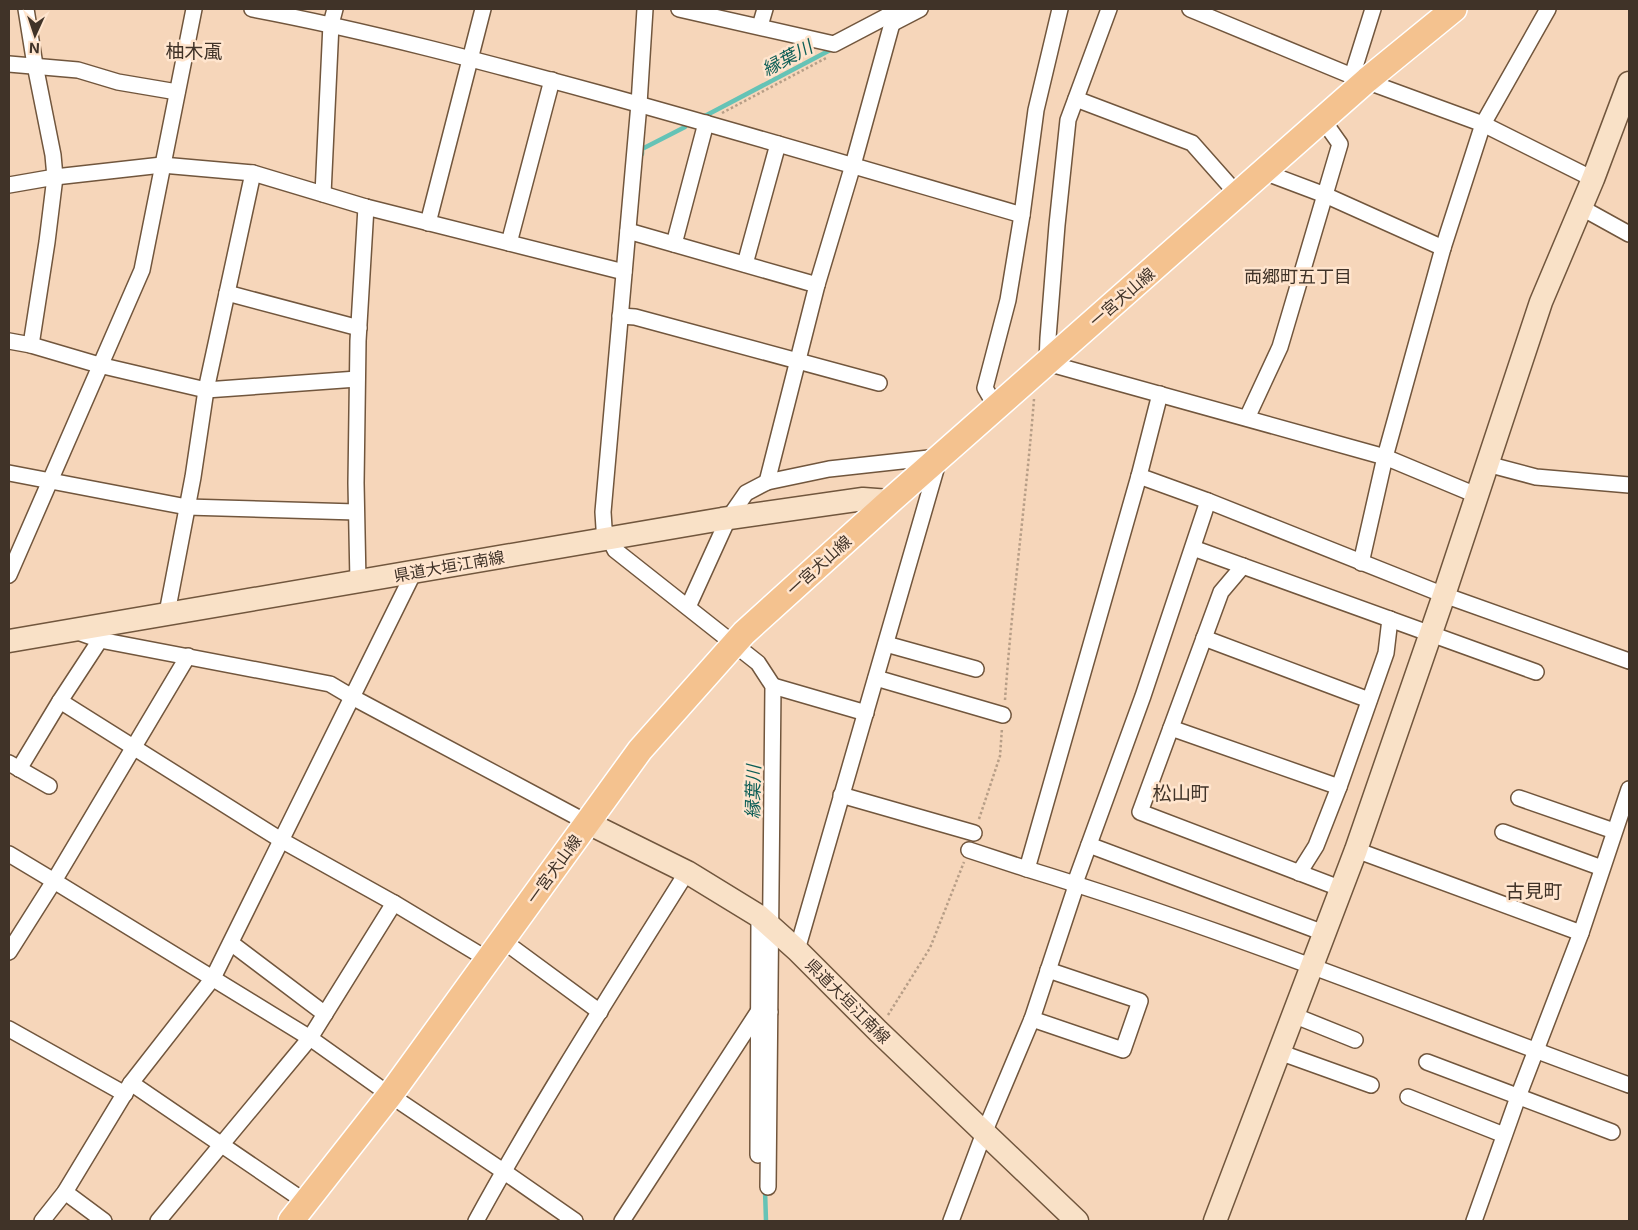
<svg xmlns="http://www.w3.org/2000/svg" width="1638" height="1230" font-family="Inter,'Noto Sans JP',sans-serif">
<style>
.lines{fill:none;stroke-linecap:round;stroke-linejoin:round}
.stream{stroke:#65c3b6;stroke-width:4.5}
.street-casing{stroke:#71563d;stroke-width:18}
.secondary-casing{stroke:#71563d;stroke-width:25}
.primary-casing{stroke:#fff;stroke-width:28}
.path{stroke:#b79e87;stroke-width:2.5;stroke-dasharray:2.5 2.5;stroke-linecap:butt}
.street{stroke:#fff;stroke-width:15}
.secondary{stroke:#f9e1c7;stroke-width:22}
.primary{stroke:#f4c28f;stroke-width:25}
.labels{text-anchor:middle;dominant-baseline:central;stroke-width:5;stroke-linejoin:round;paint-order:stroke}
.street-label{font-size:16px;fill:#403328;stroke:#ffe5ce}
.water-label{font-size:18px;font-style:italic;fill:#0d5e56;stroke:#ffe5ce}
.neighbourhood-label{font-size:18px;fill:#403328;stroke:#ffe5ce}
.quarter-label{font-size:19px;fill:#403328;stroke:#ffe5ce}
</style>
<rect width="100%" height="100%" fill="#f6d6ba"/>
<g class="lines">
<g class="stream">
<path d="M703 117 834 48"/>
<path d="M642 154V149L685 127"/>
<path d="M765 1190 766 1221"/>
</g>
<defs>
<g id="street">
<path d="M26 9 35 65 53 155 55 177 47 242 31 345"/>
<path d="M252 9C369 31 484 62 598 93 740 132 881 174 1022 215"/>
<path d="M645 9 639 104 603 512 604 528 615 550 758 663 773 686 768 1187"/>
<path d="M679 9 834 44 895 12"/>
<path d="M1109 9 1068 120 1057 225 1048 338 1047 363 1385 457 1476 495"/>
<path d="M1190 9 1352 76 1483 124 1593 179"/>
<path d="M893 23 920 9"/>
<path d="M760 26 765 9"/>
<path d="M9 64 78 70 118 82 177 92"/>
<path d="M1352 76 1373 9"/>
<path d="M1076 99 1192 143 1238 195"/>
<path d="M1264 172 1325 195 1443 248"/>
<path d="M9 185 55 177 162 165 253 173 366 207 624 272"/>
<path d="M323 194 331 24 335 9"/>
<path d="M1582 208 1629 234"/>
<path d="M428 223 483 9"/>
<path d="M628 231 817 285"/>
<path d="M509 243 552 80"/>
<path d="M674 244 706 123"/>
<path d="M745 264 778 144"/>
<path d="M227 293 359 328"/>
<path d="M620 316 635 317 879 383"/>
<path d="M9 341 31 345 99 365 206 390 357 379"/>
<path d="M1160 394 1139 476 1208 501 1444 595 1629 661"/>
<path d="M996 407 985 388 1008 300 1022 215 1036 110 1060 9"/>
<path d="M1247 418 1280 347 1340 144 1323 120"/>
<path d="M1487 464 1536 477 1629 485"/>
<path d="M9 473 187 507 356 512"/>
<path d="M1139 476 1027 869C1231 931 1429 1012 1629 1085"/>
<path d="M767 482 817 285 853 165 896 9"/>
<path d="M1193 548 1536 672"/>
<path d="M1361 563 1385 457 1443 248 1483 124 1548 9"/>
<path d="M1243 566 1221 592 1140 812 1342 889"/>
<path d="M9 575 142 270 194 9"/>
<path d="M358 582 356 483 358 341 366 207"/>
<path d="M688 607 728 519 746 493 767 482 829 469 938 457"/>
<path d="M167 613 193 477 206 390 253 173"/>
<path d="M75 631 100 640 330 684 352 697 588 823"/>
<path d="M1204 638 1369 700"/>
<path d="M886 644 976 669"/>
<path d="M876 678 1003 715"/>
<path d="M773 686 866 713"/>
<path d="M60 701 281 840 394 903 487 959"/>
<path d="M1171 728 1339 787"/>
<path d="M9 763 49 786"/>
<path d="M19 769 60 701 100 640"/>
<path d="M841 795 974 833"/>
<path d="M1519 798 1614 831"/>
<path d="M1503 832 1602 868"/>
<path d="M1089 845 1324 933"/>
<path d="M969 850 1027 869"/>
<path d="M1356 850 1581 933"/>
<path d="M9 854 54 881 310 1038 390 1095 503 1171 575 1221"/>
<path d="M1299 873 1316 846 1339 787 1386 653 1390 619"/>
<path d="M502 940 600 1012"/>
<path d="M231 943 325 1014"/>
<path d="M797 950 939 459"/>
<path d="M9 952 54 881 188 656"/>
<path d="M1293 1015 1355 1040"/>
<path d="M1032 1019 1123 1050 1140 1001 1048 970"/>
<path d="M9 1029 125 1094"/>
<path d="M1279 1052 1371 1085"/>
<path d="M1427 1062 1612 1132"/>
<path d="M131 1083 307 1203"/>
<path d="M1408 1097 1504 1135"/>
<path d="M758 1155 759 916"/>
<path d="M65 1192 104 1221"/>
<path d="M42 1221 65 1192 131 1083 213 978 414 572"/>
<path d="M158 1221 310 1038 394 903"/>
<path d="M476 1221C541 1102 615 987 687 872"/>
<path d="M622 1221 758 1012H770"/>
<path d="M951 1221 984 1133 1032 1019 1074 892 1075 883 1143 696 1208 501"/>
<path d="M1474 1221 1518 1097 1581 933 1629 789"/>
</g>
<g id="secondary">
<path d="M9 641 722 519 863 499 890 501"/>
<path d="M588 823 687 872 759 916 797 950 878 1031 1077 1221"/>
<path d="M1215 1221 1356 850 1444 595 1541 302 1593 179 1629 83"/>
</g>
<path id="primary" d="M291 1221 390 1095 640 750 744 633 890 501 1367 80 1454 9"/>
</defs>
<use href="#street" class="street-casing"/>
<use href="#secondary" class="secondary-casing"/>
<use href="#primary" class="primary-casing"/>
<g class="path">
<path d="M722 113 828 57"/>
<path d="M1005 700C1012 600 1026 500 1034 399"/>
<path d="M979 819 1000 756 1002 728"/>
<path d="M888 1015 930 948 964 862"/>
</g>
<use href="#street" class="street"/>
<use href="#secondary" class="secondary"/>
<use href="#primary" class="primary"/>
</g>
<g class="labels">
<g class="street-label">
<text transform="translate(1122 297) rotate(-41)">一宮犬山線</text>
<text transform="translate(819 565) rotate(-42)">一宮犬山線</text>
<text transform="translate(449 566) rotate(-10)">県道大垣江南線</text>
<text transform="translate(554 869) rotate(-54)">一宮犬山線</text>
<text transform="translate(848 1001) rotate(45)">県道大垣江南線</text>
</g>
<g class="water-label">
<text transform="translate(787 58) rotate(-28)">縁葉川</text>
<text transform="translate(753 792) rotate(-89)">縁葉川</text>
</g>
<g class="neighbourhood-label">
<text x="1298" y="276">両郷町五丁目</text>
</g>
<g class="quarter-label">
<text x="194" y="51">柚木颪</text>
<text x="1181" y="793">松山町</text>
<text x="1534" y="891">古見町</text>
</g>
</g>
<rect width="1638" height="1230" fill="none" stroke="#403328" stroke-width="20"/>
<g transform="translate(35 35) rotate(183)" stroke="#ffe5ce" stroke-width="4" paint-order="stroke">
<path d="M0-4L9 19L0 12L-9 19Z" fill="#403328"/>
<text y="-8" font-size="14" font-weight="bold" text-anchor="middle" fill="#403328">N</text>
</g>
</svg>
